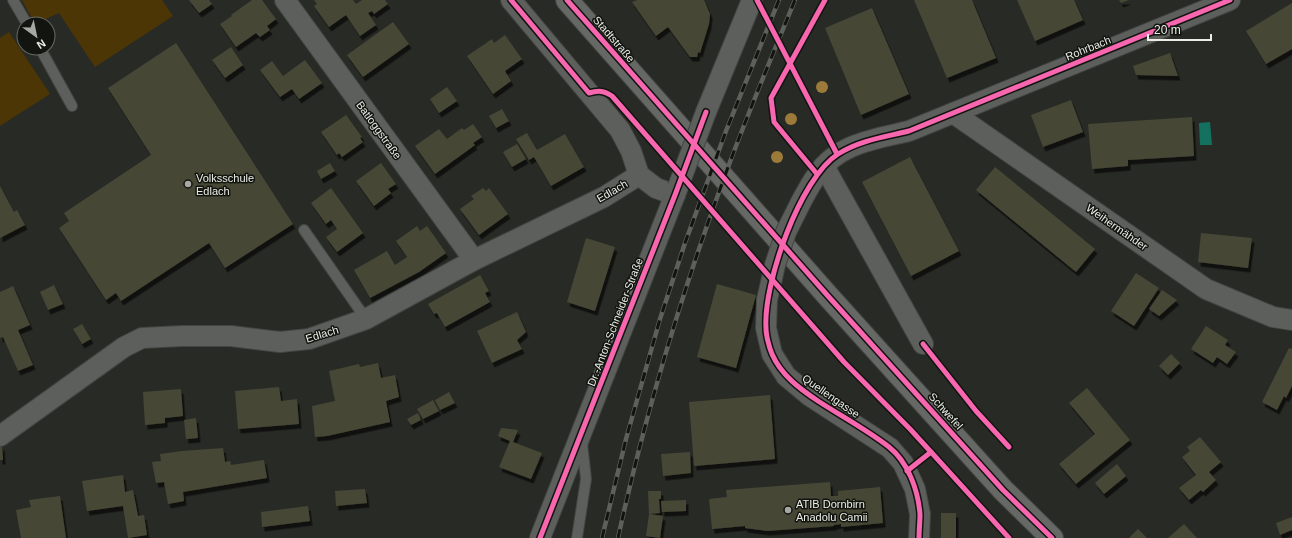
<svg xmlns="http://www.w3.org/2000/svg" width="1292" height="538" font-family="Arial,sans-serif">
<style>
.green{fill:#4d3605}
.water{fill:#147160}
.building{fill:#464736;filter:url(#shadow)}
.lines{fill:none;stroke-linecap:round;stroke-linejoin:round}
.service-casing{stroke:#434541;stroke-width:12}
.minor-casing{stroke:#434541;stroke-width:22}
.primary-casing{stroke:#434541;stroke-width:24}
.service{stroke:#5d5f5c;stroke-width:10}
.minor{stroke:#5d5f5c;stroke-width:20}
.primary{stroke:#666866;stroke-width:22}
.rail-casing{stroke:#5e605c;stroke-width:4.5}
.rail{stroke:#12140f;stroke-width:3;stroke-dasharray:9;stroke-linecap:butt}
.minor-bridge-casing{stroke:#434541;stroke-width:22;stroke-linecap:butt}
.minor-bridge{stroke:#5d5f5c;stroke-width:20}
.cycleway-casing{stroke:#12140f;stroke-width:8}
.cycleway{stroke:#f766af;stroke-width:5}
.tree{fill:#9c7a3a}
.poi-dot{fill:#a6a9a2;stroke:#12140f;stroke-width:1.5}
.labels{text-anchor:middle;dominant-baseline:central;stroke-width:3;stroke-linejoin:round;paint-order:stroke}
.street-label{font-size:11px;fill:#eaeee6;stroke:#12140f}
.poi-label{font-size:11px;fill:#eaeee6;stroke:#12140f;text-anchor:start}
</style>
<defs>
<filter id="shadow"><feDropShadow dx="2.5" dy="4.5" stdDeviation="0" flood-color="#0009"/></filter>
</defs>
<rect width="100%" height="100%" fill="#282a25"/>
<g class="green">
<path d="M22 0H162L173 16 95 67 59 13 35 24Z"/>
<path d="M9 32 50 94 0 126V38Z"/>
</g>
<path class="water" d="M1210 122 1212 145H1200L1199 123Z"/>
<g class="building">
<path d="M189 0H209L212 4 199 13Z"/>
<path d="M252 0H262L276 19 267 26 270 30 260 37 256 33 236 47 220 24 232 16 231 15Z"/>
<path d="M314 0H353L356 4 362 0H385L388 4 374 14 372 11 368 13 376 25 360 36 346 15 329 27 314 6 317 4Z"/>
<path d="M637 0H704L710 14 709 24 700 53 698 52 697 57H690L668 27 656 36 632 2Z"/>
<path d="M914 0H972L996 58 947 78Z"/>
<path d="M1017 0H1074L1083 20 1035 41Z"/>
<path d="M1119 0H1129L1121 3Z"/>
<path d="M1292 3V49L1266 64 1246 31Z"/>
<path d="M872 8 909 94 861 115 825 28Z"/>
<path d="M393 22 409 44 363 77 347 55Z"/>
<path d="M505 35 522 59 505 71 511 81 493 94 467 56 492 39 494 43Z"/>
<path d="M176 43 293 224 225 268 209 243 121 301 116 293 106 300 59 228 69 221 64 213 151 155 108 88Z"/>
<path d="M231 47 243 65 225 78 212 60Z"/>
<path d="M1170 53 1178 76 1136 75 1133 66Z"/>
<path d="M305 60 322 83 299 99 292 89 280 97 260 70 272 61 283 76Z"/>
<path d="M447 87 457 101 439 113 430 99Z"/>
<path d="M1071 100 1083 132 1043 147 1031 115Z"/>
<path d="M502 109 509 121 496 128 489 116Z"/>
<path d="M346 115 362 137 360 138 363 142 342 157 339 153 337 155 321 132Z"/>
<path d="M1192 117 1194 156 1128 160V166L1092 169 1088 124Z"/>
<path d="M473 124 482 137 473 143 475 145 435 174 415 146 439 129 447 139 462 128 464 130Z"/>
<path d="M527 133 537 150 565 134 584 167 551 186 534 157 529 160 516 139Z"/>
<path d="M517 144 526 159 512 167 503 152Z"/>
<path d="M910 157 959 251 911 276 862 182Z"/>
<path d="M330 163 335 171 321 179 317 171Z"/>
<path d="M381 163 396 184 388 189 391 193 374 206 356 181Z"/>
<path d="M995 167 1095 249 1076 272 976 190Z"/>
<path d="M0 186 14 212 17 210 25 225 0 238Z"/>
<path d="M331 188 363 233 337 252 326 237 337 229 331 220 326 224 311 203Z"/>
<path d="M483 188 486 191 489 188 508 214 479 235 460 209 474 199 471 196Z"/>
<path d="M417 226 420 231 427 226 446 253 419 272 370 298 354 270 387 251 395 265 407 257 396 241Z"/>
<path d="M1201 233 1252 238 1248 268 1198 262Z"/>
<path d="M586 238 615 247 595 311 567 302Z"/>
<path d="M1136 273 1159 288 1134 326 1111 311Z"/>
<path d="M480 275 489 291 485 293 490 302 445 327 437 313 434 314 428 304Z"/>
<path d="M717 284 756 295 736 368 697 357Z"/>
<path d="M54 285 63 304 48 310 40 292Z"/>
<path d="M13 286 30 325 18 330 33 365 18 371 3 337 0 338V292Z"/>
<path d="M1162 290 1177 300 1159 316 1149 309Z"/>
<path d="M517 312 526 332 517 340 522 349 492 363 477 331Z"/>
<path d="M82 324 91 339 82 344 73 329Z"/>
<path d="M1206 326 1228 340 1225 345 1236 352 1227 364 1217 357 1213 363 1191 349Z"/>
<path d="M1289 348 1292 349V386L1286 398 1284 396 1277 410 1262 402Z"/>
<path d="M1171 354 1180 363 1168 375 1159 366Z"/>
<path d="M378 363 381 378 395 375 399 397 386 401 390 422 327 436 315 437 312 406 335 401 329 371 359 364 360 367Z"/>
<path d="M279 387 281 401 297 399 299 424 238 429 235 391Z"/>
<path d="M1087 388 1130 440 1076 484 1059 464 1095 434 1069 403Z"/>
<path d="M181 389 183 416 165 418V423L145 425 143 392Z"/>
<path d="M449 392 455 403 440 410 435 400Z"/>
<path d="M770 395 775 459 694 466 689 402Z"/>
<path d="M433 400 439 411 423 419 417 409Z"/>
<path d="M418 413 421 420 411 425 407 419Z"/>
<path d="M196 418 198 438 186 439 184 420Z"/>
<path d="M501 428 518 430 513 442 542 453 531 479 499 467 510 441 498 436Z"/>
<path d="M1200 437 1221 462 1209 472 1216 480 1203 492 1201 490 1189 500 1179 488 1196 475 1182 457 1190 451 1187 447Z"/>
<path d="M0 446H2L3 460H0Z"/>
<path d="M223 448 225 462 230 461 231 465 264 460 267 478 183 492 184 501 168 504 164 482 156 483 152 462 161 461 160 454 182 451Z"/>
<path d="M690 452 691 473 663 476 661 454Z"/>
<path d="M1117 464 1126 476 1104 494 1095 483Z"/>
<path d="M123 475 125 492 133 490 138 516 144 515 147 535 128 538 123 506 87 511 82 481Z"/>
<path d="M830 482 831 496H838V491L880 487 883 523 841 527V524L834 525V526L767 531 745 528V526L712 529 709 499 727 497 726 490Z"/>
<path d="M365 489 367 503 336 506 335 491Z"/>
<path d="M648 491H661V499H659L660 513 649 514 663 516 660 538 646 536 649 514Z"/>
<path d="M60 496 66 538H21L16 510 31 507 29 500Z"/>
<path d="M686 500V511L662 512 661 501Z"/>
<path d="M308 506 310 521 262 527 261 512Z"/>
<rect x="941" y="513" width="15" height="25"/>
<path d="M1292 517V530L1280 535 1276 523Z"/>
<path d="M1184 524 1197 538H1168Z"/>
<path d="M1138 529 1147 538H1129Z"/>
</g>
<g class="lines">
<defs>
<g id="service">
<path d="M13 0 27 24"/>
<path d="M40 48 72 106"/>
<path d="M304 230 366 319"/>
<path d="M577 538 586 479 582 443"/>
</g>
<g id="minor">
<path d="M285 0 474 260"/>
<path d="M511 0 620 130 631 151 639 175 656 188 675 195"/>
<path d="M706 112 752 0"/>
<path d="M953 113 1206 289 1273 317 1292 320"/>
<path d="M824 166 923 344"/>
<path d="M801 202C806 193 811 183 817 175 838 143 876 139 909 131L1230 0"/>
<path d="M767 300 766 328 772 354 786 376 810 396 890 448 903 463 915 489 920 514 919 538"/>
<path d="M0 436 124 347 142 338 182 336H231L280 342 309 339 366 319 474 260 604 197 639 175"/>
<path d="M540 538 678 187"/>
</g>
<path id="primary" d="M567 0 828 296 1003 490 1052 538"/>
</defs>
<use href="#service" class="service-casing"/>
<use href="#minor" class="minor-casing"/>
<use href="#primary" class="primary-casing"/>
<use href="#service" class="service"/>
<use href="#minor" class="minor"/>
<use href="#primary" class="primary"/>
<defs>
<g id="rail">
<path d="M602 538 626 439 660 319 685 243 726 131 779 0"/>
<path d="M618 538C646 410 684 285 730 162 750 108 773 54 795 0"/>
</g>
</defs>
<use href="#rail" class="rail-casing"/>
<use href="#rail" class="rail"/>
<defs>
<g id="minor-bridge">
<path d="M678 187 706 112"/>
<path d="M767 300 775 265 786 232 801 202"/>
</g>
</defs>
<use href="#minor-bridge" class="minor-bridge-casing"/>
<use href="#minor-bridge" class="minor-bridge"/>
<defs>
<g id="cycleway">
<path d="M511 0 589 93C599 90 604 91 612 96L844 362 910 429 931 452 907 471"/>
<path d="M567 0 828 296 1003 490 1052 538"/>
<path d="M757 0 837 154"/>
<path d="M817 174 774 122 771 98 825 0"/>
<path d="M923 344 976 411 1009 447"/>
<path d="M931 452 1009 538"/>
<path d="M540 538 675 195 706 112"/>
<path d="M919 538C919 530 920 522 920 514 918 490 908 462 889 447 867 430 841 416 818 401 800 389 781 375 772 354 769 347 766 335 766 328 763 284 800 178 838 154 860 140 885 137 909 131L1230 0"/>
</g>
</defs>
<use href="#cycleway" class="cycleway-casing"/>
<use href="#cycleway" class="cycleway"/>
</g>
<g class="tree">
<circle cx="822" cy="87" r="6"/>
<circle cx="791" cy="119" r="6"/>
<circle cx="777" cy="157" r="6"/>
</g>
<g class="poi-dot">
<circle cx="188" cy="184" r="4"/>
<circle cx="788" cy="510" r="4"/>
</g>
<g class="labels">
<g class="street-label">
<text transform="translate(614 39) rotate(49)">Stadtstraße</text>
<text transform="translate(1088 48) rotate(-22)">Rohrbach</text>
<text transform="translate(379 130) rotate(54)">Batloggstraße</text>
<text transform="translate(612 191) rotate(-30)">Edlach</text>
<text transform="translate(1117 227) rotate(35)">Weihermähder</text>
<text transform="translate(615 322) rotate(-69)">Dr.-Anton-Schneider-Straße</text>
<text transform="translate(322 334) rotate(-17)">Edlach</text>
<text transform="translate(831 396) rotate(35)">Quellengasse</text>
<text transform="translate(946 411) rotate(48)">Schwefel</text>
</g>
<g class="poi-label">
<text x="196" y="178">Volksschule<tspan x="196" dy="13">Edlach</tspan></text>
<text x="796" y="504">ATIB Dornbirn<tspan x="796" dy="13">Anadolu Camii</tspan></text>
</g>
</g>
<g transform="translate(36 36) rotate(147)"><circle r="19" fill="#12140f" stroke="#686b65"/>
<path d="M0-3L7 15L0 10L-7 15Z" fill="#a6a9a2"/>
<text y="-6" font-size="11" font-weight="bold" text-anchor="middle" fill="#eaeee6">N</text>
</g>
<path d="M1148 34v6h63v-6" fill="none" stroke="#eaeee6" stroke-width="2"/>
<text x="1154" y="34" font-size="12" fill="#eaeee6" stroke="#12140f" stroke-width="3" paint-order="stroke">20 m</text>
</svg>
